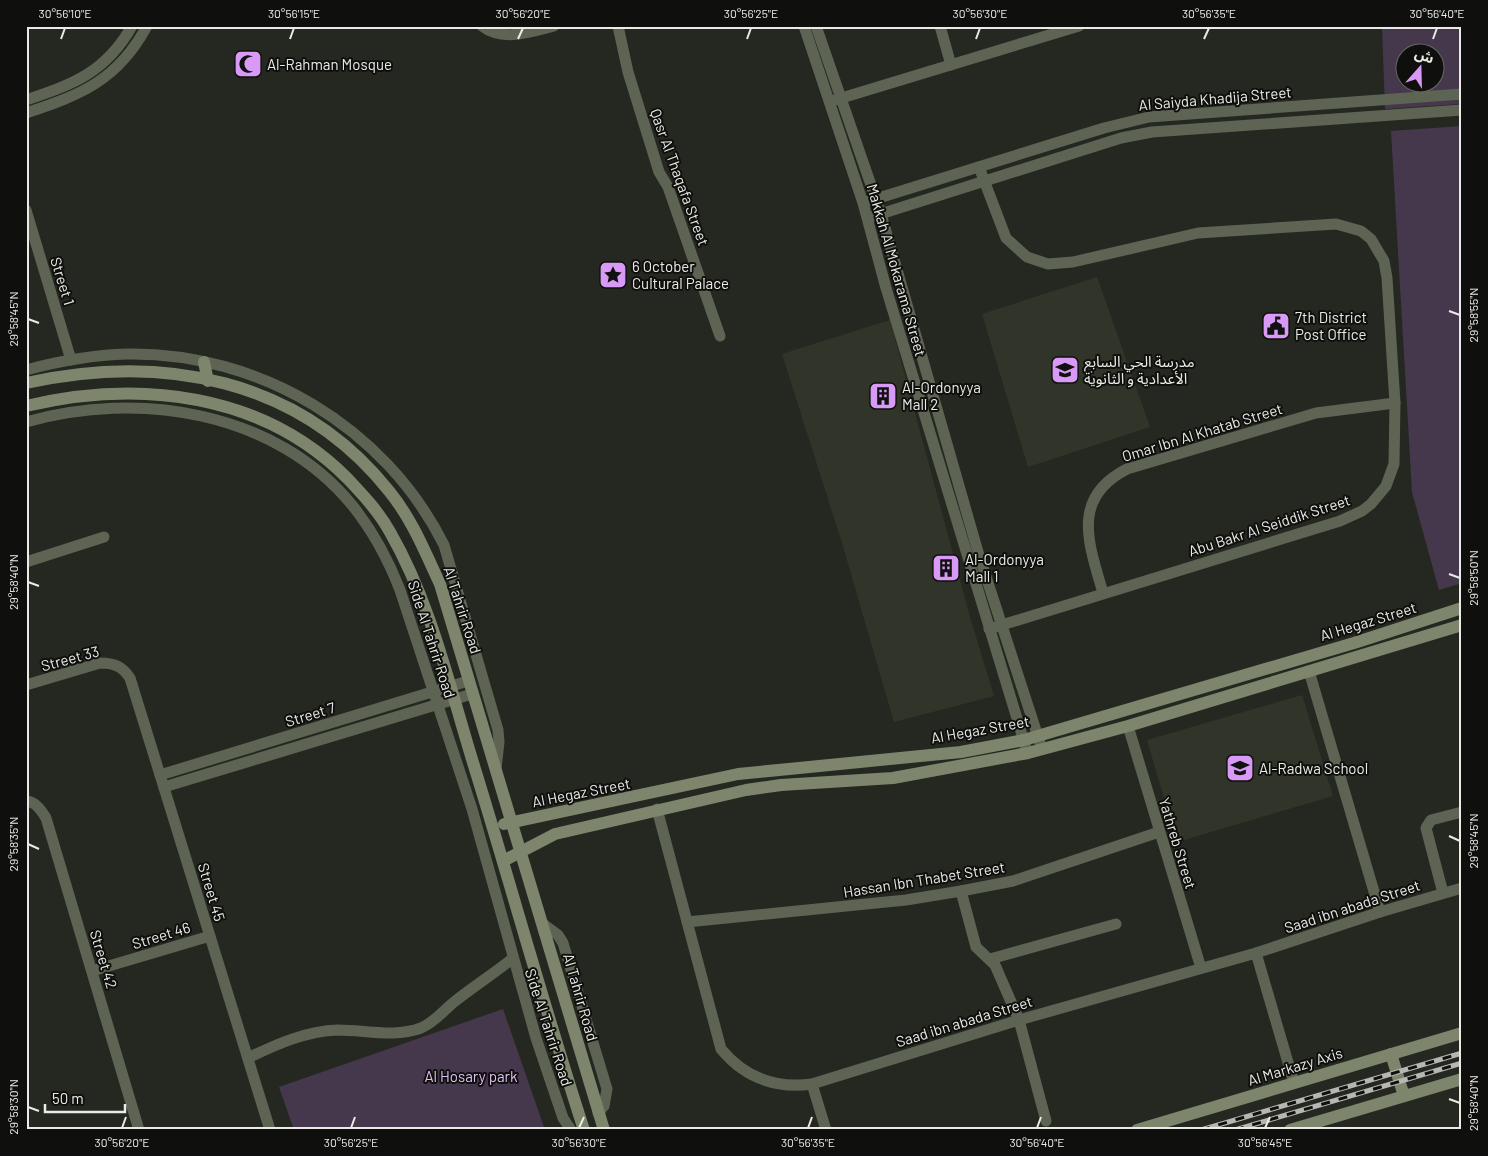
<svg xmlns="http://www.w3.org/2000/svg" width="1488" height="1156" font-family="Barlow,'Noto Sans Arabic',sans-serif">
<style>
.built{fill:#313529}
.green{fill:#46384c;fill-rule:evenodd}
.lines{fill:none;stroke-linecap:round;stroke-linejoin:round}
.street{stroke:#5e6453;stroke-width:11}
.secondary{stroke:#7d866c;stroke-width:12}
.rail-casing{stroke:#b6b7b2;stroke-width:5}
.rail{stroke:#0f100d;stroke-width:3;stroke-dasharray:9;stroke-linecap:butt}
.ticks{fill:none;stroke:#eaebe6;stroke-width:2}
.labels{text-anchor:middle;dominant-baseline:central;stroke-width:4;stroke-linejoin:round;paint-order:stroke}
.poi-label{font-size:15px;fill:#eaebe6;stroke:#0f100d;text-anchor:start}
.street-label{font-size:15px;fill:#eaebe6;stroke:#0f100d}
.park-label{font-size:15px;fill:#e3bcf6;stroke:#0f100d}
.neatline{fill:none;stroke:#eaebe6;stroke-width:2}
.ticks-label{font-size:12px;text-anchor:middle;fill:#eaebe6}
</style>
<rect width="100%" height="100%" fill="#252820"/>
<g class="built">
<path d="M1097 277 1150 427 1028 467 982 314Z"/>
<path d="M890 320 970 617 994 696 894 722 842 543 782 354Z"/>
<path d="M1302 695 1333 796 1177 842 1147 740Z"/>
</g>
<g class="green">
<path d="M1382 26H1462V104L1385 109ZM1406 52H1436V82H1406Z"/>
<path d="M1462 126V583L1439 590 1412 492 1391 131Z"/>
<path d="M503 1009 545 1130H294L279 1087Z"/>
</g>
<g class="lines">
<g class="street">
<path d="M482 26C502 42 531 32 554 26"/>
<path d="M618 26 628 72 659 172 668 187 720 336"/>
<path d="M804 26 863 203 886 288 1026 748"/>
<path d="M816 26 881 214 978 552 1042 749"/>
<path d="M940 26 951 65"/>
<path d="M26 100C74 84 106 72 132 26"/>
<path d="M835 100 1079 26"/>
<path d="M26 113C81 95 118 80 147 26"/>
<path d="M979 167 1006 238 1027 257 1048 264 1073 262 1198 233 1336 224 1361 231 1371 239 1384 261 1387 278 1395 403 1394 464 1386 486 1371 504 1362 511 1340 521 989 629"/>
<path d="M869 201 1104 128 1149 117 1462 94"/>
<path d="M26 210 71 360"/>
<path d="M874 216 1121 138 1152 132 1462 110"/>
<path d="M26 370C59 361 93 355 127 354 259 352 385 427 444 545L498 730 499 742 496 769"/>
<path d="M26 422C138 390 275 411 352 505 373 531 388 559 400 590L472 809 536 1038 563 1118 571 1130"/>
<path d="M26 562 104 537"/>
<path d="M1103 593C1089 544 1070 498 1127 469L1316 413 1395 403"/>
<path d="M1309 671 1380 912"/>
<path d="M26 685 100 663C114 663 122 666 130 678L270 1130"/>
<path d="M1128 726 1201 968"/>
<path d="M160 775 468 681"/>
<path d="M164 787 472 694"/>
<path d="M26 801C36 802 41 810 46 818L139 1130"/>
<path d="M657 809 721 1049C745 1078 775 1089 812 1084L1019 1020 1256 953 1380 912 1462 888"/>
<path d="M961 891 976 947 995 965 1019 1020 1046 1121"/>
<path d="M1443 893 1426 828 1431 820 1462 812"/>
<path d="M687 922 906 900 961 891 1013 881 1159 832"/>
<path d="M543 924 558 935 563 943 607 1089 604 1106 598 1113"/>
<path d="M1256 953 1294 1083"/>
<path d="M990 959 1116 924"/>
<path d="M92 971 210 936"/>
<path d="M248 1058C277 1044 306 1031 338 1030 366 1030 394 1038 421 1028 435 1022 443 1011 454 1002 473 987 493 974 512 959"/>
<path d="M812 1084 826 1130"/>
</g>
<g class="secondary">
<path d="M204 362 208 381"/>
<path d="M26 383C162 353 299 378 389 491 412 519 425 552 440 584L604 1130"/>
<path d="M26 406C140 379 263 393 348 479 364 496 379 512 390 532 432 605 450 689 475 769 512 889 545 1010 584 1130"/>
<path d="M504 824 738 774 961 752 1024 740 1354 643 1462 608"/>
<path d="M503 861 555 834 746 790 781 785 893 778 1028 753 1128 726 1462 625"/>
<path d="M1391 1054 1404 1096"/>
<path d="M1137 1130 1462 1033"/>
<path d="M1290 1130 1462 1079"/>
</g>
<defs>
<g id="rail">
<path d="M1201 1130 1462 1053"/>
<path d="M1235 1130 1462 1063"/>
</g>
</defs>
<use href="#rail" class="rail-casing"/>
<use href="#rail" class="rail"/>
</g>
<path class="ticks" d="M61 39 65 28M290 39 294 28M518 39 523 28M747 39 751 28M976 39 980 28M1204 39 1209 28M1433 39 1437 28M1449 311 1460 315M28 319 39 323M1449 574 1460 578M28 582 39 586M1449 836 1460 841M28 844 39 849M1449 1099 1460 1103M28 1107 39 1111M122 1128 126 1117M351 1128 355 1117M579 1128 584 1117M808 1128 812 1117M1037 1128 1041 1117M1265 1128 1270 1117"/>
<defs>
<symbol id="mosque-square" viewBox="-11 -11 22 22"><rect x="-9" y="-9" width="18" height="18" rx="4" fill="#d99af7" stroke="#0f100d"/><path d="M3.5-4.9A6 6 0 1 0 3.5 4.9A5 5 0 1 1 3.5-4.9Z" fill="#111"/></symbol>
<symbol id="sight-square" viewBox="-11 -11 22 22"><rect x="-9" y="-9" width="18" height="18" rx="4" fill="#d99af7" stroke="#0f100d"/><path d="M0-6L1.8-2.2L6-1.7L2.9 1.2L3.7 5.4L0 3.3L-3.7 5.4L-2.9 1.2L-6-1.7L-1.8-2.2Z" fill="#111"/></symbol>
<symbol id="civic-square" viewBox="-11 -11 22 22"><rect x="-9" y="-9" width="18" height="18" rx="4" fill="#d99af7" stroke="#0f100d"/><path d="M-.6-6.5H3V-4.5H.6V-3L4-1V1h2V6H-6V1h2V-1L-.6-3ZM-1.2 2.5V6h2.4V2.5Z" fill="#111"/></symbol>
<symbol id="school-square" viewBox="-11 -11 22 22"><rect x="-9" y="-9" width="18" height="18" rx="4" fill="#d99af7" stroke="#0f100d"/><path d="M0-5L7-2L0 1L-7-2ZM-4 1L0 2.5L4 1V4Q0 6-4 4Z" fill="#111"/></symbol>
<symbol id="building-square" viewBox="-11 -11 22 22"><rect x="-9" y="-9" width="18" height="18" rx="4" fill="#d99af7" stroke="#0f100d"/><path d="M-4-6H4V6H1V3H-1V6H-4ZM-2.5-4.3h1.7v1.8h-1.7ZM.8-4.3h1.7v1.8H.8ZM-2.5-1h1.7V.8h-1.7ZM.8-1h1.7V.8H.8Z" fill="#111"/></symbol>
</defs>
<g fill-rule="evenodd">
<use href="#mosque-square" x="232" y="48" width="32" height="32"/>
<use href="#sight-square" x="597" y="259" width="32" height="32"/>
<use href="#civic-square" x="1260" y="310" width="32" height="32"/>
<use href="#school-square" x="1049" y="354" width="32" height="32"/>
<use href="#building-square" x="867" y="380" width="32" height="32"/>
<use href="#building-square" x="930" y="552" width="32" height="32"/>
<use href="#school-square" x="1224" y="752" width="32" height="32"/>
</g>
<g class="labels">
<g class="poi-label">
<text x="267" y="64">Al-Rahman Mosque</text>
<text x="632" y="266">6 October<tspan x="632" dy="17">Cultural Palace</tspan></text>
<text x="1295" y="317">7th District<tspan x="1295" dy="17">Post Office</tspan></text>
<text x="1084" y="361">مدرسة الحي السابع<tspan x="1084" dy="17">الأعدادية و الثانوية</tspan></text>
<text x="902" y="387">Al-Ordonyya<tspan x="902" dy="17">Mall 2</tspan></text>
<text x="965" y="559">Al-Ordonyya<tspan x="965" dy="17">Mall 1</tspan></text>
<text x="1259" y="768">Al-Radwa School</text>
</g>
<g class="street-label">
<text transform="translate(1215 98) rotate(-5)">Al Saiyda Khadija Street</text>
<text transform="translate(680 177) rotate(70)">Qasr Al Thaqafa Street</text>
<text transform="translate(897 270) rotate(74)">Makkah Al Mokarama Street</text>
<text transform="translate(63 281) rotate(73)">Street 1</text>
<text transform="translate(1202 432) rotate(-17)">Omar Ibn Al Khatab Street</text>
<text transform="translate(1269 525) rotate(-18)">Abu Bakr Al Seiddik Street</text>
<text transform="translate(463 610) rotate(72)">Al Tahrir Road</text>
<text transform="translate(1368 621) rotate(-17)">Al Hegaz Street</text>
<text transform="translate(432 639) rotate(72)">Side Al Tahrir Road</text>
<text transform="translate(70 658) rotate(-15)">Street 33</text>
<text transform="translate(310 714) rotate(-17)">Street 7</text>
<text transform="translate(980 729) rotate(-10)">Al Hegaz Street</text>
<text transform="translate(581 792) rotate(-11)">Al Hegaz Street</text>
<text transform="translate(1178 843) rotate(73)">Yathreb Street</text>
<text transform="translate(924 879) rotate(-9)">Hassan Ibn Thabet Street</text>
<text transform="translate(212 892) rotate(73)">Street 45</text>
<text transform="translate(1352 906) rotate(-18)">Saad ibn abada Street</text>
<text transform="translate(161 935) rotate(-17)">Street 46</text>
<text transform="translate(104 959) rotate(73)">Street 42</text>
<text transform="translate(581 997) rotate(74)">Al Tahrir Road</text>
<text transform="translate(964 1021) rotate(-17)">Saad ibn abada Street</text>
<text transform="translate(549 1027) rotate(72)">Side Al Tahrir Road</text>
<text transform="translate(1295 1066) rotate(-17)">Al Markazy Axis</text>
</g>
<g class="park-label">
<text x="471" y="1076">Al Hosary park</text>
</g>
</g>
<rect width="1488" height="1156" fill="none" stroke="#0f100d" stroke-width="55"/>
<g transform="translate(1420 68) rotate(20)"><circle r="24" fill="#0f100d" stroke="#676864"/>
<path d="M0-4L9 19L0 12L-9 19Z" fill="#d99af7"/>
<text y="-8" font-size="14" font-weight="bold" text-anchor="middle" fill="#eaebe6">ش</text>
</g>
<path d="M45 1104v8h80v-8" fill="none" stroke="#eaebe6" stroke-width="2.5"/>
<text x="52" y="1104" font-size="15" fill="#eaebe6" stroke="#0f100d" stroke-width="4" paint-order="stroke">50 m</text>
<rect x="28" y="28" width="1432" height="1100" class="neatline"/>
<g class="ticks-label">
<text x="65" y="18">30°56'10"E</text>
<text x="294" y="18">30°56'15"E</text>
<text x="523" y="18">30°56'20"E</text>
<text x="751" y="18">30°56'25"E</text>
<text x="980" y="18">30°56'30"E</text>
<text x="1209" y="18">30°56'35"E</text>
<text x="1437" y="18">30°56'40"E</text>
<text transform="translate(1474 315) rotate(-90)" y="4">29°58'55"N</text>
<text transform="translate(14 319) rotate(-90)" y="4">29°58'45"N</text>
<text transform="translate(1474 578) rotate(-90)" y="4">29°58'50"N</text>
<text transform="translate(14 582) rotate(-90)" y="4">29°58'40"N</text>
<text transform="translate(1474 841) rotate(-90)" y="4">29°58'45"N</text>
<text transform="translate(14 844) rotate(-90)" y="4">29°58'35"N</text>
<text transform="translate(1474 1103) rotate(-90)" y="4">29°58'40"N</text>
<text transform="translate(14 1107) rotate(-90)" y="4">29°58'30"N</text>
<text x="122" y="1147">30°56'20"E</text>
<text x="351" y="1147">30°56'25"E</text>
<text x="579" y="1147">30°56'30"E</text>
<text x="808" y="1147">30°56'35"E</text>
<text x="1037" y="1147">30°56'40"E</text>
<text x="1265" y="1147">30°56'45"E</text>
</g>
</svg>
